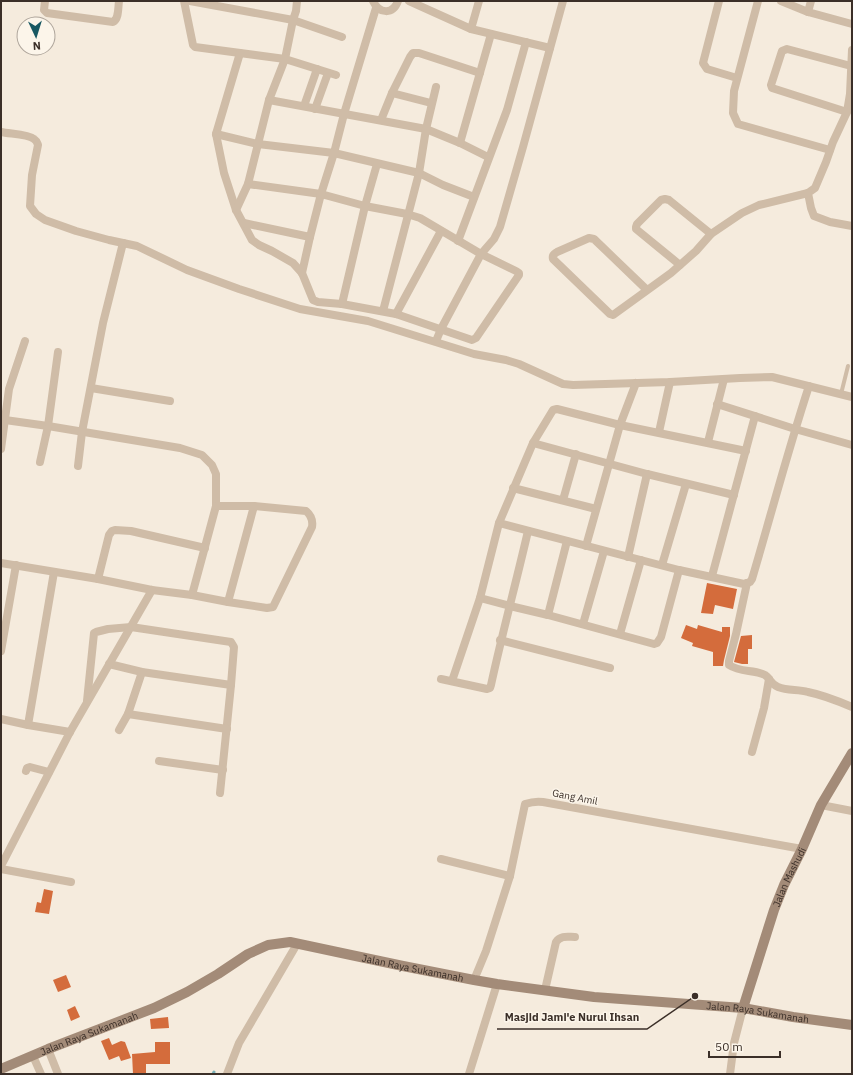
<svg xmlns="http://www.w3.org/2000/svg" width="853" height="1075" font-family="'IBM Plex Sans',sans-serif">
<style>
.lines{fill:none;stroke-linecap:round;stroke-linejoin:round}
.stream{stroke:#78afb6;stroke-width:3}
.building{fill:#d46c3c}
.lane{stroke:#cfbca7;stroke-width:4}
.street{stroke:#cfbca7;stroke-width:8}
.secondary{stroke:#a38b78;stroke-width:10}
.labels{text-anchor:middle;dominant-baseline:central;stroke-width:3;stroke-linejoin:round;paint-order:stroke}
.street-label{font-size:10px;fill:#3b2f28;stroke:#fcf5ea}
.leader{fill:none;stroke:#3b2f28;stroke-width:1.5}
.callout-dot{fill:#3b2f28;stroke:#fcf5ea;stroke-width:1.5}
.callout-label{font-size:11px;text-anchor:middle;font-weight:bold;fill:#3b2f28;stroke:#fcf5ea;stroke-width:3;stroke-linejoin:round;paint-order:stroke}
</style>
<rect width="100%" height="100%" fill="#f5ebdd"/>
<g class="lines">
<path class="stream" d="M213 1074 214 1072"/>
</g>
<g class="building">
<path d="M707 583 737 589 733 609 715 605 713 614 701 613Z"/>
<path d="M686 625 697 629 698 625 722 632V627H730V636L724 660 723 666H713V652L692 646 693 643 681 638Z"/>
<path d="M752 635V649H748V664H742L734 662 741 636Z"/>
<path d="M44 889 53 891 49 914 35 912 37 902 41 903Z"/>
<path d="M66 975 71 987 58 992 53 980Z"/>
<path d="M75 1006 80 1017 71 1021 67 1010Z"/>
<path d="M168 1017 169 1028 151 1029 150 1019Z"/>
<path d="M109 1038 112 1045 121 1041 125 1042 131 1058 121 1061 119 1056 109 1060 101 1041Z"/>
<path d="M155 1042H170V1064H146V1074H133L132 1054 155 1052Z"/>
</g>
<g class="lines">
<path class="lane" d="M841 394 848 366"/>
<g class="street">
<path d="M45 1 44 10 47 13 113 22C119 19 118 8 119 1"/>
<path d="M184 1 193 45 195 47 285 59 336 75"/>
<path d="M190 1 293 20 342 37"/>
<path d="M373 1C379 14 393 15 398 1"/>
<path d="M409 1 471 29 550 48"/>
<path d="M719 1 703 63 707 69 737 78"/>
<path d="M758 1 734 91 733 113 738 124 830 150"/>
<path d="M781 1 808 12"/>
<path d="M811 1 808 12 852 24"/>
<path d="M471 29 479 1"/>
<path d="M852 50 850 94 847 112 833 142 826 162 815 188 808 193 811 208 814 216 830 222 852 226"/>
<path d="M240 53 216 134 224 173 236 210 252 240 259 245 272 251 293 263 302 273 313 300 318 302 342 304 396 314 472 340 476 338 519 275V273L516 271 481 254 420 218 407 214 365 206 321 194 248 184"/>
<path d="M392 93 431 103"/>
<path d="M269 100 426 129 460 143 488 157"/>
<path d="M304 106 317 69"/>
<path d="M315 109 328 73"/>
<path d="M847 112 772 88 771 85 782 51 787 49 851 66"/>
<path d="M381 120 392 93 410 57 413 53H419L480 73"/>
<path d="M1 132C10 134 28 134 34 139 37 141 37 142 38 145L32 175 30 206 36 214 45 220 76 231 109 240 137 246 187 270 239 289 300 309 368 321 474 354 506 360 519 364 563 384 573 385 670 382 740 378 772 377 852 397"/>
<path d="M216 134 258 144 334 153 419 173 443 185 474 197"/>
<path d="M460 143 491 34"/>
<path d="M236 210 248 184 269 100 285 59 293 20 296 11 297 1"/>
<path d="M244 223 310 237"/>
<path d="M458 241 507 110 526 42"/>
<path d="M680 265 636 229V227L637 224 661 200 665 199 669 200 711 234"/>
<path d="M302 273 310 237 321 194 334 153 344 114 376 8"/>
<path d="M647 290 594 239 589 238 557 252C554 254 552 255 553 259L610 314 613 315 671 273 696 251 711 234 742 213 759 205 808 193"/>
<path d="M342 304 365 206 377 164"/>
<path d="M383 311 419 173 426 129 436 87"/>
<path d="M396 314 441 231"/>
<path d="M436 341 441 329 481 254 494 239 500 227 523 147 563 1"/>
<path d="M91 388 170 401"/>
<path d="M717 404 795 429 852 445"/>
<path d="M5 420 48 426 180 448 202 455 212 465 216 474V506L192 595"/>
<path d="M659 432 670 382"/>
<path d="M708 442 724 379"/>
<path d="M533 443 647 474 734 495"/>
<path d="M1 449 9 389 25 341"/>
<path d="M40 462 48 426 58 352"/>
<path d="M78 466 82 432 103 323 123 243"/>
<path d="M513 488 596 509"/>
<path d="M563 500 576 454"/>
<path d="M499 523 679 570 744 584 750 582 752 579C771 515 788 450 809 386"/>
<path d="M586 546 620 425 636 383"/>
<path d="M628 557 647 474"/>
<path d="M1 563 98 579 152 590 192 595 228 602 267 608 273 607 312 527C313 521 312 516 306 511L254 506H216"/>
<path d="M662 565 686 484"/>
<path d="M712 576 755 416"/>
<path d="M98 579 109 535 112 531 115 530 131 531 205 548"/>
<path d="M747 583 736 634 729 661V665C741 673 753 669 765 675 770 678 770 684 778 687 788 691 798 689 808 692 823 695 838 701 852 707"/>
<path d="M480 598 510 606 548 615 654 644 657 643 661 637 679 570"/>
<path d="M228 602 254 506"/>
<path d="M548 615 567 541"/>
<path d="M583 624 604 551"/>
<path d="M620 634 641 560"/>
<path d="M500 640 610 668"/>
<path d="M1 651 16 565"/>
<path d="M109 664 142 672 231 685 220 793"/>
<path d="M441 679 487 689 490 688 491 685C502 634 516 583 528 531"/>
<path d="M452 681 480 598 499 523 533 443 553 410 557 409 620 425 746 451"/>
<path d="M87 701 94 633 96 632 108 629 131 627 231 642 234 647 231 685"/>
<path d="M128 714 227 729"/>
<path d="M1 719 28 725 70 732"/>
<path d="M28 725 54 572"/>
<path d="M119 730 128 714 142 672"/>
<path d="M752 752 764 708 769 679"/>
<path d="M159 761 223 770"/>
<path d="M26 771 27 768 30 767 49 772"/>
<path d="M821 805 852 811"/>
<path d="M441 859 510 876"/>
<path d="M1 866 70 732 152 590"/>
<path d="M1 869 71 882"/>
<path d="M474 980 486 951 510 876 525 804C531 802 536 801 543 802L802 849"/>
<path d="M545 990 556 942C561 935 568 937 575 937"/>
<path d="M48 1049 58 1074"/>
<path d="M33 1056 41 1074"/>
<path d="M227 1074 239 1043 297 944"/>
<path d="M469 1074 497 984"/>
<path d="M730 1074 734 1043 743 1008"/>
</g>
<g class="secondary">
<path id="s1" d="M743 1008 774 910 784 885 802 849 821 805 852 753"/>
<path id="s2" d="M1 1069 48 1049 154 1008 187 992 218 974 248 954 268 945 290 942 351 955 403 966 474 980 497 984 594 997 743 1008 793 1017 852 1025"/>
</g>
</g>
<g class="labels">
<g class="street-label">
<text transform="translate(575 797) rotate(11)">Gang Amil</text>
<text stroke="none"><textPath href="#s1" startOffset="139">Jalan Mashudi</textPath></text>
<text stroke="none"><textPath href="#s2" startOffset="443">Jalan Raya Sukamanah</textPath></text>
<text stroke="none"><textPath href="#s2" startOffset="791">Jalan Raya Sukamanah</textPath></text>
<text stroke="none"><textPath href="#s2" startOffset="95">Jalan Raya Sukamanah</textPath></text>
</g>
</g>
<path class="leader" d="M695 996L647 1029H497"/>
<circle class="callout-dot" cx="695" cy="996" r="4"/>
<g class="callout-label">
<text x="572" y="1021">Masjid Jami'e Nurul Ihsan</text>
</g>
<rect width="853" height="1075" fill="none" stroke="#3b2f28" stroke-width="4"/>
<g transform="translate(36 36) rotate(176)"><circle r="19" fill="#fcf5ea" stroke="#afa69c"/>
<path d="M0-3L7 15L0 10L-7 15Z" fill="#185862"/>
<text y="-6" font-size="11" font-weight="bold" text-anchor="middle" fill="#3b2f28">N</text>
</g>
<path d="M709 1051v6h71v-6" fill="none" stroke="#3b2f28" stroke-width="2"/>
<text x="715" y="1051" font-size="12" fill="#3b2f28" stroke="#fcf5ea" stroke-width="3" paint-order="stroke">50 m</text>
</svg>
